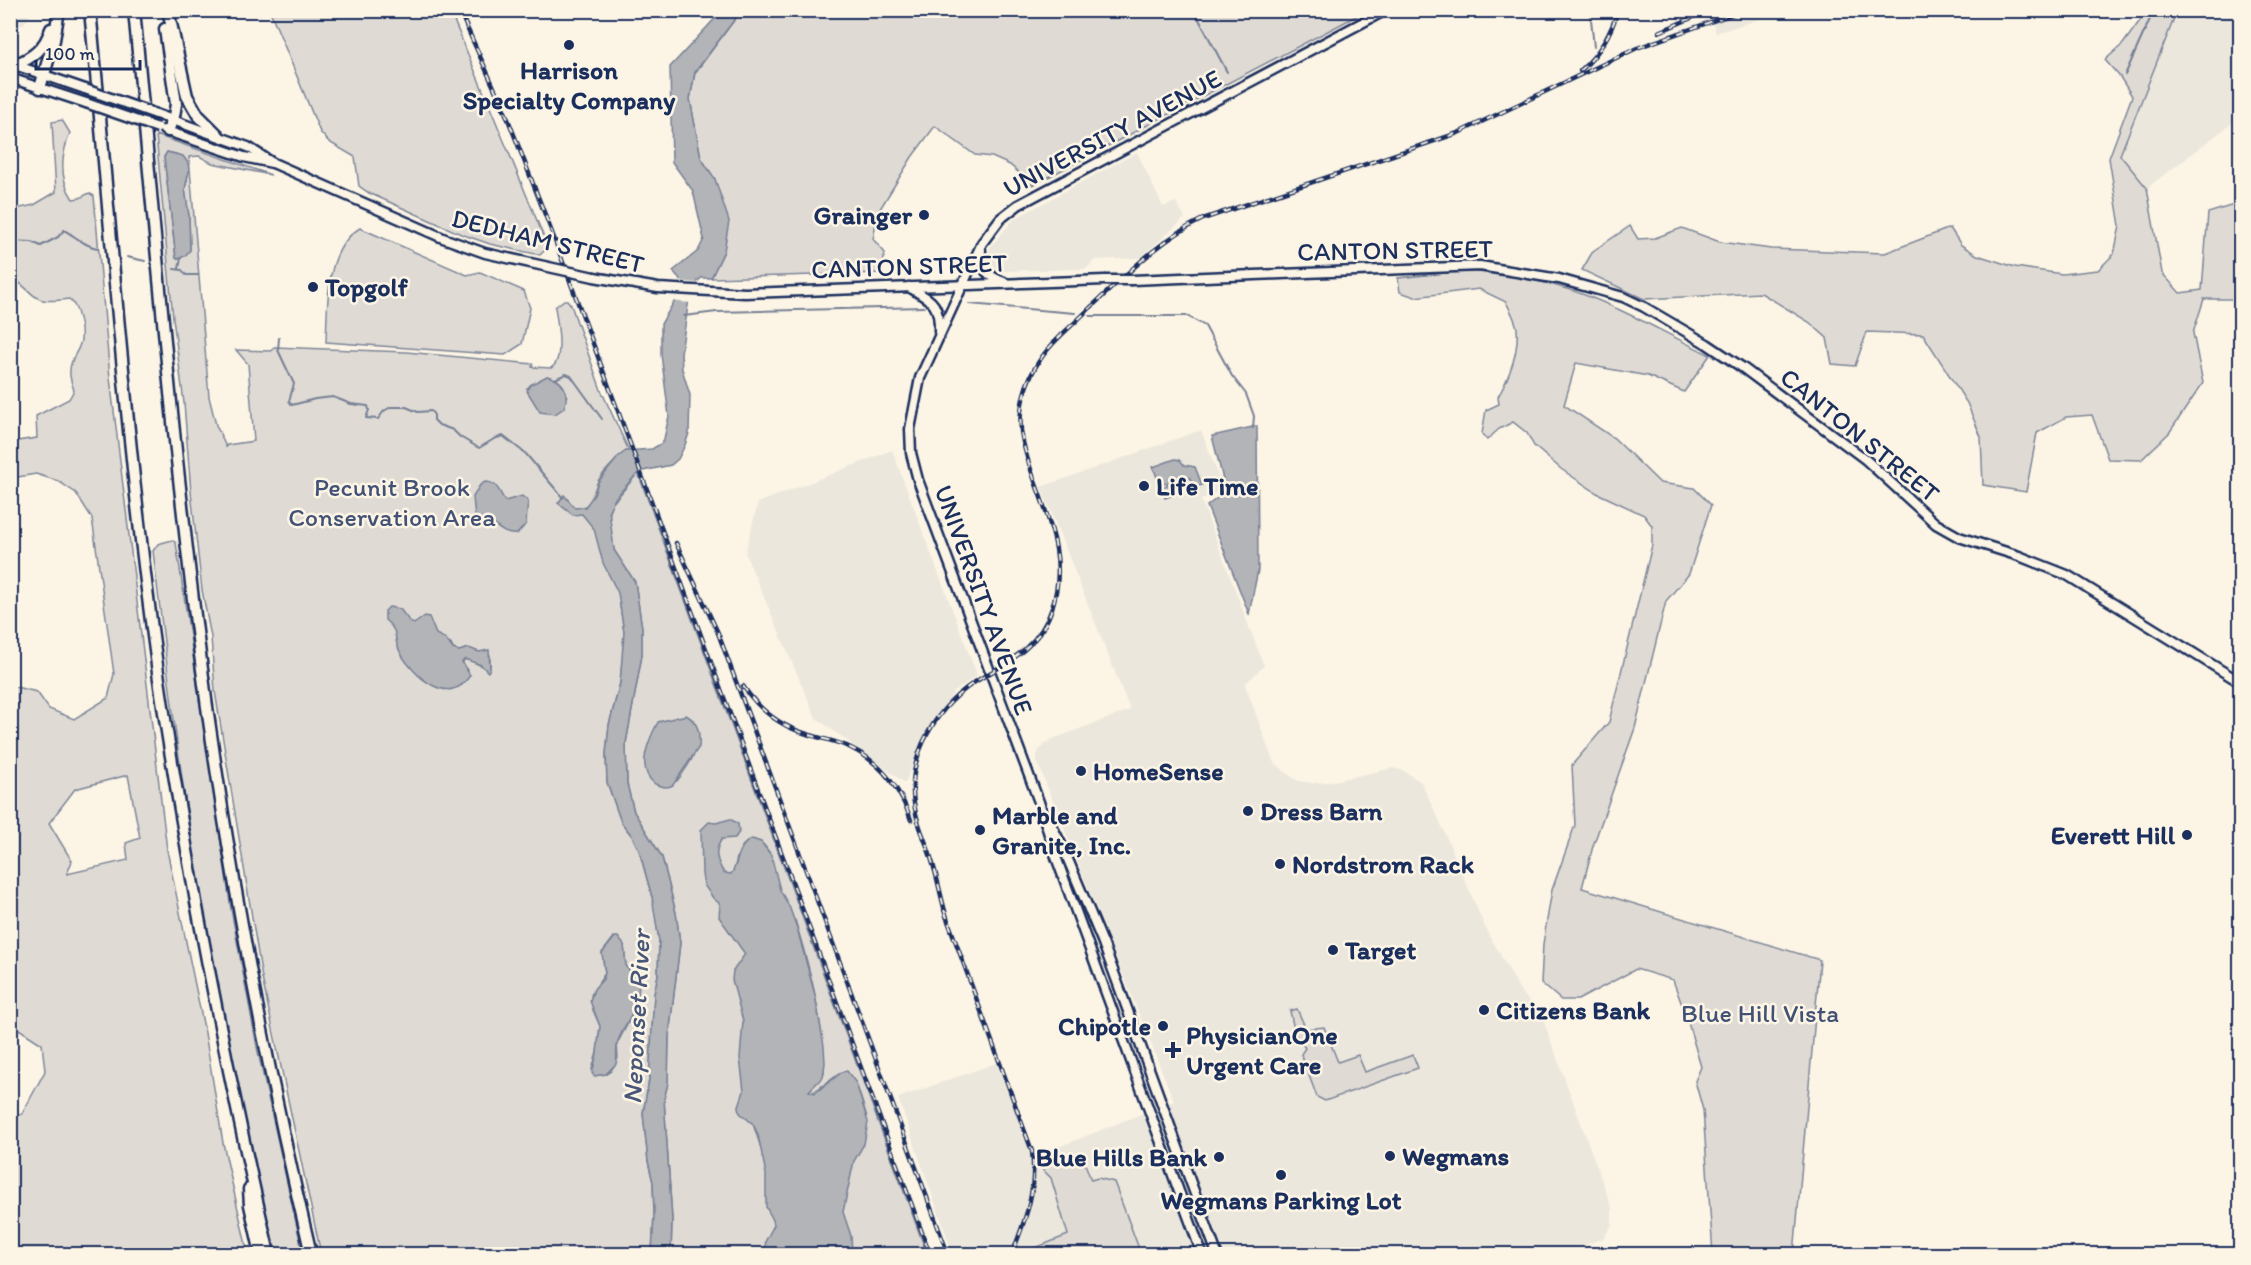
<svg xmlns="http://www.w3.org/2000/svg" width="2251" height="1265" font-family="Itim,sans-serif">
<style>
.built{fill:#ece7dc}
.green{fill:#dfdbd4;stroke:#7d8599;stroke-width:1.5;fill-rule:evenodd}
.water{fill:#b2b4b8;stroke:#767f94;stroke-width:1.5}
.pier{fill:#fcf5e5}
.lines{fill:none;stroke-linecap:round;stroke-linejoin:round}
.stream{stroke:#767f94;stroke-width:2}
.secondary-casing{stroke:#1b2f5e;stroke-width:13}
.highway-casing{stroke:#1b2f5e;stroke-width:15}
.secondary{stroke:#fcf5e5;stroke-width:8}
.highway{stroke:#fcf5e5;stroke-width:10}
.rail-casing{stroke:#1b2f5e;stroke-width:4.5}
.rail{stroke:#fcf5e5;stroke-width:2;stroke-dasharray:7;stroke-linecap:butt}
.secondary-bridge-casing{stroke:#1b2f5e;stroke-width:13;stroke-linecap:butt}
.secondary-bridge{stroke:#fcf5e5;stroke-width:8}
.poi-dot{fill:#1b2f5e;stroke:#fcf5e5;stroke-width:2}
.labels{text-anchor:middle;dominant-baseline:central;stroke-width:5;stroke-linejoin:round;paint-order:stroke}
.poi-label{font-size:26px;font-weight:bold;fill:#1b2f5e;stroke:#fcf5e5;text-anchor:start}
.street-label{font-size:26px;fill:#1b2f5e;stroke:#fcf5e5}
.park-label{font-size:26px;fill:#425176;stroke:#fcf5e5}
.water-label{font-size:27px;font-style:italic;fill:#485779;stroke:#fcf5e5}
</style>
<rect width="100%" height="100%" fill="#fcf5e5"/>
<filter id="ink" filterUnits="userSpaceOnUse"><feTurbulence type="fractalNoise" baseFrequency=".0167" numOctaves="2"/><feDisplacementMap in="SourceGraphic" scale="12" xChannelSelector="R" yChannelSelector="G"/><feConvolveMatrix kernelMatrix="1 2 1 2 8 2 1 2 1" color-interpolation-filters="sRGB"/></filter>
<g filter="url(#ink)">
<g class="built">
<path d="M11 10H33V11L23 25 11 26Z"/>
<path d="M1709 10H1785V11L1716 33Z"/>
<path d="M2177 11H2240V117L2147 188 2120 155Z"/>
<path d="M1137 152 1163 207 1176 202 1185 218 1140 258 1095 260 1086 269 998 271 988 259 990 247 1014 219Z"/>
<path d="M1201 430 1221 483 1217 492 1201 500 1264 666 1245 684 1273 761 1285 772 1298 781 1312 783 1329 782 1393 768 1404 771 1421 782 1440 822 1485 927 1521 992 1541 1014 1612 1208V1224L1604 1238 1562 1254H953L898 1098 996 1063 1038 1165 1044 1171 1038 1155 1174 1101 1036 759 1038 751 1050 740 1130 710 1041 487Z"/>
<path d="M892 450 977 675 954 692 925 733 905 783 816 718 745 553 758 503Z"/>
</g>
<g class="green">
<path d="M270 11H450L548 247 540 255 490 244 461 234 369 193 359 186 355 157 329 142 320 132Z"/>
<path d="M741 11H1366L1033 185 1010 165 992 157 975 155 935 126 912 157 878 212 873 239 885 253 881 273 711 278 724 251 715 179 701 158 690 99 695 73Z"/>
<path d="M2147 11H2177L2120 155 2147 188 2162 273 2180 293 2202 290 2208 213 2240 203V299H2204L2193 333 2203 383 2169 433 2141 460 2108 459 2092 415 2066 417 2037 433 2026 492 1983 485 1981 437 1967 403 1923 334 1867 332 1855 366 1832 364 1827 338 1809 322 1761 293 1644 299 1582 270 1593 251 1630 226 1638 239 1655 238 1682 228 1720 242 1771 249 1885 253 1950 228 1961 245 1977 255 2015 267 2062 274 2098 270 2114 254 2120 226 2109 158 2132 96 2120 77 2105 60 2123 44Z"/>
<path d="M62 120 70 133C61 155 59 179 73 199L80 198 89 193 94 196 110 378 167 850 205 1033 223 1143 248 1254H11V1221L13 1219 10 1215 11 1119 22 1114 45 1071 42 1044 11 1024V686L37 692 49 709 74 719 108 698 114 674 92 518 76 493 58 481 36 474 11 478V442L37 438 36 416 69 399 74 390C72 384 69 377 70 371 70 359 77 354 80 344 84 333 78 305 69 299 28 305 39 294 11 277V210L34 205 56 192 52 122ZM128 775 140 838 126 843 128 860 67 874 72 861 49 823 75 789Z"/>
<path d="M156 135 271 175 212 163 199 156 189 157 209 397 216 425 226 447 227 445 254 441 248 364 236 350 271 351 274 347 406 352 533 364 532 367 551 368C565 360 557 321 555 307L564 300H567L571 305 601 390 629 451C621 453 603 473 598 481 592 493 593 509 575 508L564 496 563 507 571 513 582 514 585 517 598 520 624 586 620 606 624 632 623 655 620 683 609 725 606 754 607 782 621 822 632 836 639 850 654 904 659 941 658 975 654 994 649 1080 643 1113 648 1161 653 1182 654 1214 652 1254H321L262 978 215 691 211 637 202 590 191 492 184 403 173 318ZM167 152 176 154 185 159 189 170 185 189 189 216 190 250 176 258 164 157ZM547 376C560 379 567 387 567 400L527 388ZM451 644 453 649 459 651 469 649 490 655V668C480 668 473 658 463 660V666L468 670 462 685 450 690C428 683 414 674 401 654ZM614 937 624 945 626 967 635 974V1010L617 1044 618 1058 611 1071 606 1074 594 1076 592 1069 597 1053 600 1026 593 1010 591 995 605 973 602 953Z"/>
<path d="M360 228 467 275 480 272 524 291 530 308 522 344 505 355 326 342C328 304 324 250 360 228Z"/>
<path d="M1464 271C1506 274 1550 281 1590 297 1631 313 1670 336 1710 355L1684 392 1648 376 1576 363 1564 405 1614 438 1660 483 1694 488 1711 505 1689 574 1666 601 1635 728 1593 846 1582 888 1820 960 1794 1254H1713L1703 1110 1695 1081 1701 1067 1687 1019 1673 980 1636 969 1578 1000H1561L1541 983 1543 944 1552 890 1575 825 1572 765 1609 722 1652 545V526L1644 515 1597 493 1561 469 1534 446 1527 433 1513 422 1499 429 1487 440 1482 434 1486 410 1499 404 1498 397C1509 377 1519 352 1517 329 1516 320 1510 310 1506 302L1479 289 1415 297 1400 292 1398 278Z"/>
<path d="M638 473 927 1254H838L835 1206 867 1117 856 1083 842 1072 812 1093 809 1091 824 1074C824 1021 810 969 795 920L753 1124 769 1172 778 1254H671L672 1220 664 1099 668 1083 669 1036 680 943 676 913 662 857 634 812 627 784 626 743 642 655V628L635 582 614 550 609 516 612 504ZM693 720C706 742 690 764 677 781L651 779 645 763ZM755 840 764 845 771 855 734 870C737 857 739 841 755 840Z"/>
<path d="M172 540 176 543 231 909 258 1052 303 1254H274C246 1129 219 1002 197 875 179 768 166 659 153 551L158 544Z"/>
<path d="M1297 1009 1306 1029 1324 1027 1338 1062 1358 1055 1365 1072 1413 1055 1418 1068 1325 1101 1317 1097 1301 1054 1305 1048 1295 1034 1290 1011Z"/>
<path d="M1041 1152 1057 1162 1083 1158 1091 1180 1098 1178 1114 1182 1141 1254H1020L1068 1235 1051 1178 1038 1165Z"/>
</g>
<g class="water">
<path d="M722 11H741L695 72 690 99 701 158 715 179 729 221 724 251 711 278H701L698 281 689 299 681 353 682 369 690 395 689 433 685 445 678 459 671 465 643 471 635 476 616 497 609 510 614 550 635 582 642 628V655L626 743 627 784 634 812 662 857 676 913 680 943 669 1036 668 1083 664 1099 672 1220 671 1254H652L654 1214 653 1182 648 1161 643 1113 649 1080 654 994 658 975 659 941 652 897 639 850 632 836 621 822 607 782 606 754 609 725 620 683 624 632 618 593 603 563 594 529 582 514 573 515 558 503 564 495 575 508 585 507 594 495 598 482 619 456 626 451 652 449 662 443 664 439 669 416 661 354V324L674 302 680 279 673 271 698 251 704 239 693 191 672 162 670 67Z"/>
<path d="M167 152 183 156 188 163 189 170 185 189 189 216 190 250 185 256 178 259 176 258 164 157Z"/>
<path d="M547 376C563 380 570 392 564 408L555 414 540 412 527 391 530 385Z"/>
<path d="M1257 426 1258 570 1249 614 1207 506 1226 491 1212 436Z"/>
<path d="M1175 459 1180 460 1184 465 1195 467 1202 485 1193 488 1190 478 1187 477 1186 479 1189 489 1165 498 1161 488 1173 483V481L1160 485 1153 467Z"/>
<path d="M485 482C498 482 499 492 505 501L522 496 528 501 526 524 517 534C499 537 493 516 475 518L473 497 480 485Z"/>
<path d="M389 607 400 609 410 622 414 624 425 616 429 617 436 634 446 639 453 649 459 651 469 648 479 652 489 650 490 668 488 672 481 665 465 659 462 662 470 675C450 709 413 676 400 652 391 636 402 635 385 620V611Z"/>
<path d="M686 715C699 722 700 734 699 747L673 785C668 788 661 787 655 784 635 769 649 739 658 722Z"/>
<path d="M730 819 738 824 739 832 735 838 722 839C713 851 717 862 724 873L731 874C740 862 736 846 752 839L761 842 771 855 780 890 789 906 797 928 815 995 824 1046 825 1063 823 1077 809 1091 815 1093 842 1072 847 1071 856 1083 868 1122 864 1144 854 1161 843 1212 851 1236 852 1254H764L766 1240 774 1225 773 1220 766 1207V1174L758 1135 753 1124 740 1113 738 1109 744 1091 740 1058 743 1021 732 980 733 971 745 954 719 917 720 904 713 898 704 885 702 874 701 830 709 822 716 823Z"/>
<path d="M615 937H618L624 945 626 967 638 979C642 1007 627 1017 618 1041 615 1049 618 1056 616 1064L606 1074 594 1076 592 1073 597 1053 600 1026 590 1001 594 989 603 979 605 973 602 953Z"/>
</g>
<path class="pier" d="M677 281 700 283 693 293 691 303 671 301Z"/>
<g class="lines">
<g class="stream">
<path d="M1194 10 1227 72"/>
<path d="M1590 10 1594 47"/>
<path d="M2125 75 2154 10"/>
<path d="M10 241 32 242 41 246 58 237 64 230C75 236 86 247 98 248"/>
<path d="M127 257 145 261"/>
<path d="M174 269 182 270 186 275H198"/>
<path d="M179 269 181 258"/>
<path d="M969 304 1075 313"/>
<path d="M684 316 717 312 924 307"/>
<path d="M1090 316H1187L1205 326 1232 376 1246 394 1254 416 1253 428"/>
<path d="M279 338 278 350 294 384 289 401 292 405 315 399 333 397 351 404 368 406 369 410 366 418 378 419 384 411 391 407H406L418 412 431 411 434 415V420L439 425 453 430 460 437 479 448 494 439 503 436 526 454 563 498"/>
<path d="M555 379 566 374 571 376 602 419"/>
</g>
<defs>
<g id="secondary">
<path d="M12 64 85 89"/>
<path d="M10 78 86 103"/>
<path d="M156 114 248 147 273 163 443 238 485 253 544 266"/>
<path d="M164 130 244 157 272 163"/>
<path d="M981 250C979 267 988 277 1004 282"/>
<path d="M594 277 658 288 745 293 1105 280"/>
<path d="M1132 280 1480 266 1559 279 1623 297 1644 307 1707 344 1743 368 1865 459 1936 524 1959 537 2019 556 2067 575 2240 682"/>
<path d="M909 287C932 301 940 303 939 332"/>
<path d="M1047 816 1064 850 1103 943 1217 1254"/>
<path d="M1202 1254 1056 857 1039 802 918 480 911 453 910 429 920 378 982 243 1000 219 1018 205 1386 10"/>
</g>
<g id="highway">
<path d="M90 10C111 226 126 443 156 658 167 740 182 821 196 902 218 1020 242 1137 269 1254"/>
<path d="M134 10C154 220 171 431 198 639 224 846 263 1052 311 1254"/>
<path d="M168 10 187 96 198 115 218 135"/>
<path d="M165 29 176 104 174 116 168 131"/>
<path d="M14 65C33 58 45 48 51 29"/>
<path d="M40 88 54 40 59 10"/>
<path d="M249 1189 250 1205 261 1254"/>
</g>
</defs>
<use href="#secondary" class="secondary-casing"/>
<use href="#highway" class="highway-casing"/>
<use href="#secondary" class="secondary"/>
<use href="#highway" class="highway"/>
<defs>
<g id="rail">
<path d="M459 10 506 114 551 230 930 1254"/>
<path d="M1659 32 1710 10"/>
<path d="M1580 71C1599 54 1611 34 1618 10"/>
<path d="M676 543 718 633 948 1254"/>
<path d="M743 686C759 710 780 726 807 734 822 739 837 741 851 748 882 763 900 788 911 820"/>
<path d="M944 910 1032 1151C1037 1191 1026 1218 1012 1254"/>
<path d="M947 918C941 899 938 879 932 861 927 843 918 827 915 809 904 756 938 703 983 677 1013 660 1041 643 1052 608 1072 546 1036 500 1023 442 1017 418 1022 390 1035 368 1048 344 1071 327 1090 308 1126 275 1159 240 1203 219L1458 133 1637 48 1744 10"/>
</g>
</defs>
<use href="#rail" class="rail-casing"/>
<use href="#rail" class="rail"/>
<defs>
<g id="secondary-bridge">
<path d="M85 89 156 114"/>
<path d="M86 103 158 128"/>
<path d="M544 266 594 277"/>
<path d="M1105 280H1132"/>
</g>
</defs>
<use href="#secondary-bridge" class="secondary-bridge-casing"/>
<use href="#secondary-bridge" class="secondary-bridge"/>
</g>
</g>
<g class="poi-dot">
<circle cx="569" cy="45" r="6"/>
<circle cx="924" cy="215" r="6"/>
<circle cx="313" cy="287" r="6"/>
<circle cx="1144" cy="486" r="6"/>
<circle cx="1081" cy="771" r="6"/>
<circle cx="1248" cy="811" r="6"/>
<circle cx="980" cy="830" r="6"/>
<circle cx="2187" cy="835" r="6"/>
<circle cx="1280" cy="864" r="6"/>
<circle cx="1333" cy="950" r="6"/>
<circle cx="1484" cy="1010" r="6"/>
<circle cx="1163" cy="1026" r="6"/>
<path d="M1170 1041h6v6h6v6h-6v6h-6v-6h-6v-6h6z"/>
<circle cx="1390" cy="1156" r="6"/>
<circle cx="1219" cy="1157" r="6"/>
<circle cx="1281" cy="1175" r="6"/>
</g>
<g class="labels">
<g class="poi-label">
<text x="569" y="70" text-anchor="middle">Harrison<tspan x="569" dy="30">Specialty Company</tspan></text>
<text x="912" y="215" text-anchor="end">Grainger</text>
<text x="325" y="287">Topgolf</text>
<text x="1156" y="486">Life Time</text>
<text x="1093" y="771">HomeSense</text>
<text x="1260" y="811">Dress Barn</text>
<text x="992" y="815">Marble and<tspan x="992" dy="30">Granite, Inc.</tspan></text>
<text x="2175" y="835" text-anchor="end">Everett Hill</text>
<text x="1292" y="864">Nordstrom Rack</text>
<text x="1345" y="950">Target</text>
<text x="1496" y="1010">Citizens Bank</text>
<text x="1151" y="1026" text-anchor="end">Chipotle</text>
<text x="1186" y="1035">PhysicianOne<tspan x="1186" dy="30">Urgent Care</tspan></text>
<text x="1402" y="1156">Wegmans</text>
<text x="1207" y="1157" text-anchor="end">Blue Hills Bank</text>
<text x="1281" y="1200" text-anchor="middle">Wegmans Parking Lot</text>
</g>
<g class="street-label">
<text transform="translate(1112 133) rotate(-28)">UNIVERSITY AVENUE</text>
<text transform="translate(548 241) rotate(14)">DEDHAM STREET</text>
<text transform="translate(1395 250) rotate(-1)">CANTON STREET</text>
<text transform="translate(909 266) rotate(-2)">CANTON STREET</text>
<text transform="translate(1860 435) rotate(39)">CANTON STREET</text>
<text transform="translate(984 600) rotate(70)">UNIVERSITY AVENUE</text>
</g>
<g class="park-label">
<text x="392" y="487">Pecunit Brook<tspan x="392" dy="30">Conservation Area</tspan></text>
<text x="1760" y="1013">Blue Hill Vista</text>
</g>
<g class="water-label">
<text transform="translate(636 1017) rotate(-87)">Neponset River</text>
</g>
</g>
<rect width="2251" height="1265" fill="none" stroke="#fcf5e5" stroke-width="36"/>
<rect x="18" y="18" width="2215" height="1229" fill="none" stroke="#1b2f5e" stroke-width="2" filter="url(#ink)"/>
<path d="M36 60v9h104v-9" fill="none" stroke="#1b2f5e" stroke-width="3"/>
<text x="45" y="60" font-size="18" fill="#1b2f5e" stroke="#fcf5e5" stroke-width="4.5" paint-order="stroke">100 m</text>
</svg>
